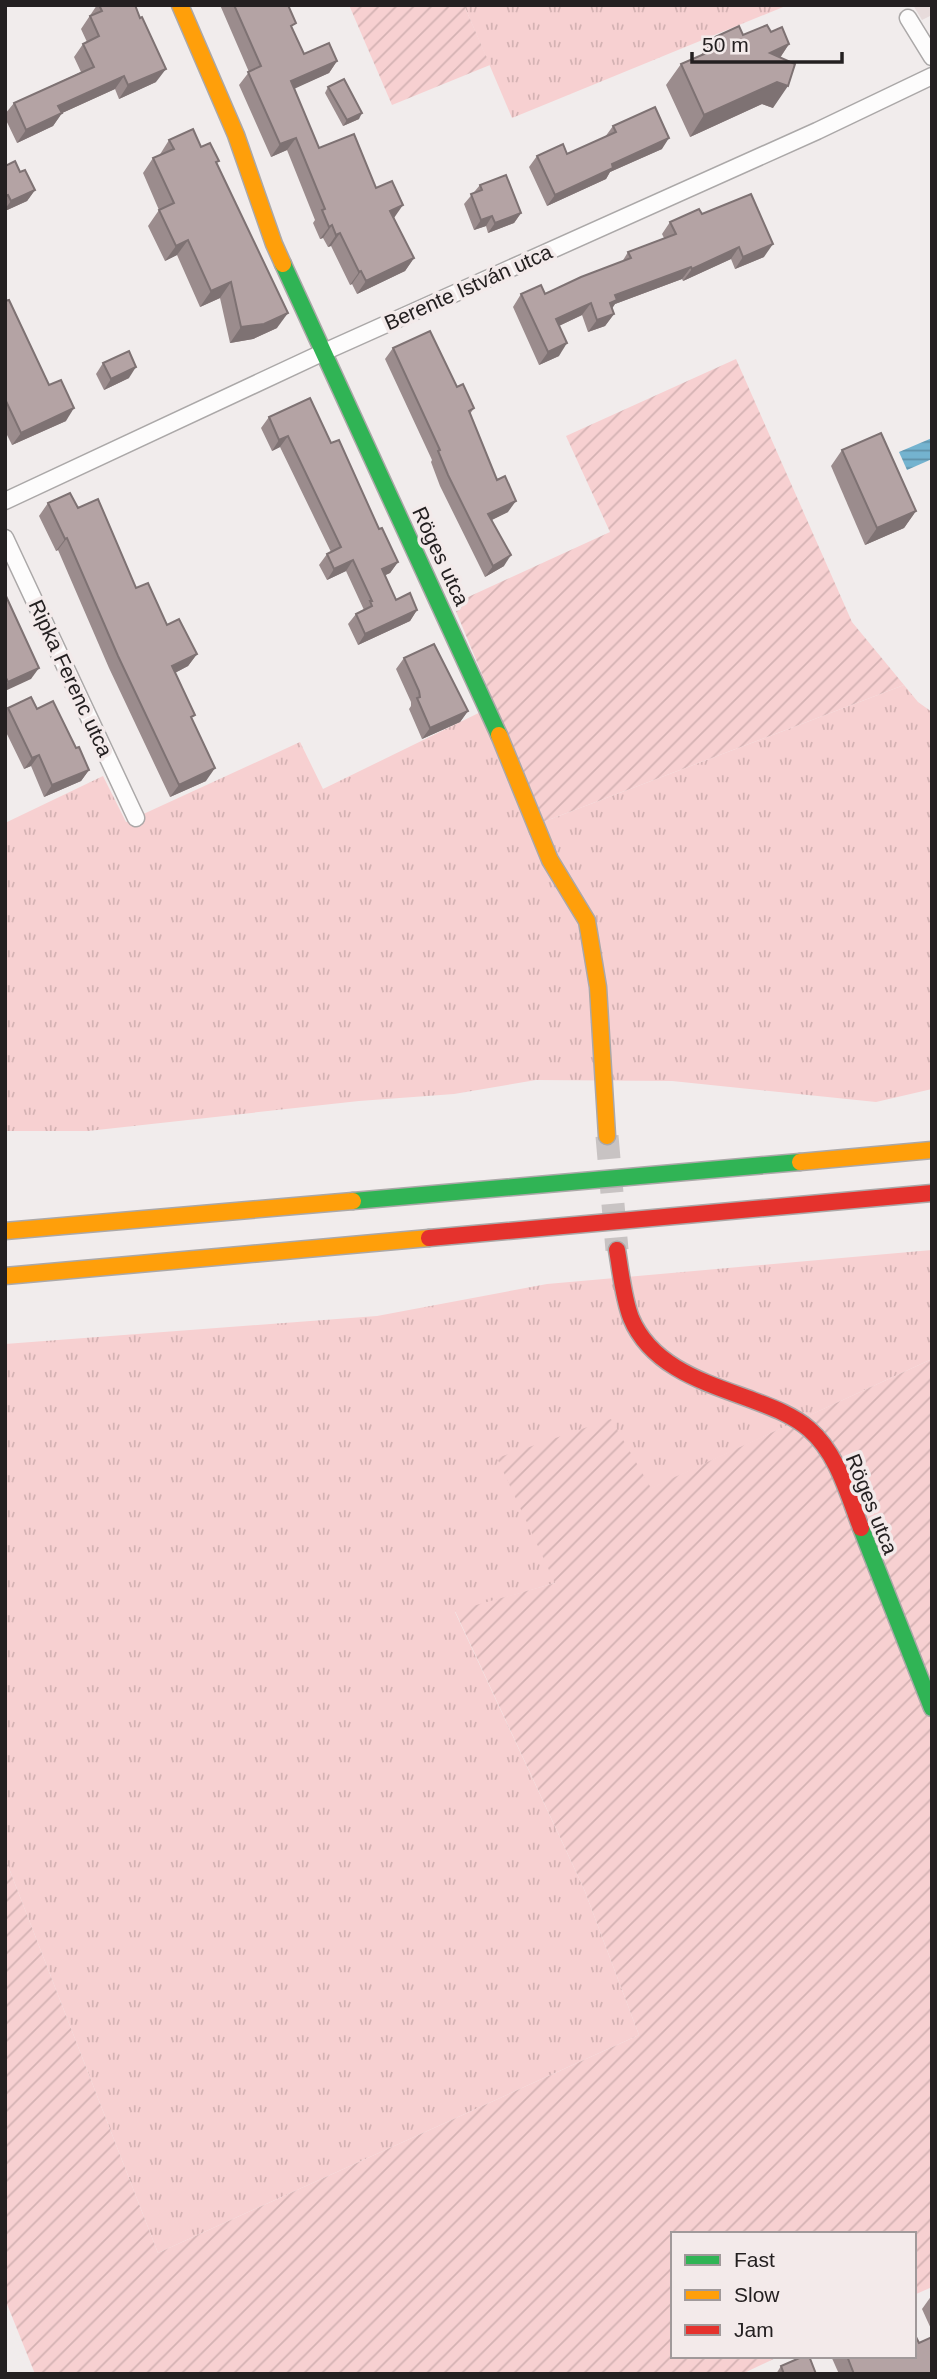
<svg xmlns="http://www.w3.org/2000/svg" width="937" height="2379" font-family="Helvetica,sans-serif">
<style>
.built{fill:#e7dbdb}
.grass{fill:url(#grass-tufts)}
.garden{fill:url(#garden-furrows)}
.water{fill:url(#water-rules)}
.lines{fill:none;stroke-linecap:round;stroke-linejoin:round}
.secondary-tunnel{stroke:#c8c3c3;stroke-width:23;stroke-dasharray:23 11;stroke-linecap:butt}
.street-casing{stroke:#aba8a8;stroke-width:19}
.fast-casing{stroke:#aba8a8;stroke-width:19}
.slow-casing{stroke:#aba8a8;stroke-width:19}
.jam-casing{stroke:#aba8a8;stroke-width:19}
.street{stroke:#fdfcfc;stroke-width:16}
.fast{stroke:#30b455;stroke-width:16}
.slow{stroke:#ff9f0a;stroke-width:16}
.jam{stroke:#e5322d;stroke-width:16}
.wall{fill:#9b8c8d}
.shaded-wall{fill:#7e7273}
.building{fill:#b4a3a4;stroke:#7e7273;stroke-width:2}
.labels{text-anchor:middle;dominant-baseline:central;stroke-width:7;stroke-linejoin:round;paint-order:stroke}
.street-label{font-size:21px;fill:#242021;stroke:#f3eaea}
</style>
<defs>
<pattern id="grass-tufts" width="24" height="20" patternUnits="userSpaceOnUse" patternTransform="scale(1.75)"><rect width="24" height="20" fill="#f7d0d1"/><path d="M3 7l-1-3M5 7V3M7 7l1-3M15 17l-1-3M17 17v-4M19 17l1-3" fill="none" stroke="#d4b2b3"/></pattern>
<pattern id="garden-furrows" width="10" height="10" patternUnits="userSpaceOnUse" patternTransform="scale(1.75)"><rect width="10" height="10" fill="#f7d0d1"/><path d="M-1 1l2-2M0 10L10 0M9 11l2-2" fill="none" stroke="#d4b2b3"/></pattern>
<pattern id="water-rules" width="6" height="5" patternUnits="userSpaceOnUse" patternTransform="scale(1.75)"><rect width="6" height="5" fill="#74b3cf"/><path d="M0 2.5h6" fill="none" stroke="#5f91a8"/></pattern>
</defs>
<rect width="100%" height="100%" fill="#f1ecec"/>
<path class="built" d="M913 5H932V15L922 20Z"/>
<g class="grass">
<path d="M464 5H788L512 118Z"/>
<path d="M904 685 918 702 932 712V1089L876 1102 672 1081 536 1080 454 1094 359 1101 88 1131H5V823L103 776 126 822 300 742 323 789 495 705 543 822Z"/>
<path d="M932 1250V1359L650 1489 555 1583 455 1612 584 1889 639 2035 158 2253 5 1858V1344L377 1316 547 1284Z"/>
</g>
<g class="garden">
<path d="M349 5H464L490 65 392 105Z"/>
<path d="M736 359 852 622 904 685 543 822 453 604 610 532 566 436Z"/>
<path d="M932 1359V2287L914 2295V2234H673V2356H780L742 2374H35L5 2299V1858L158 2253 639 2035 584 1889 455 1611 555 1583 497 1458 611 1419 651 1488Z"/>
</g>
<path class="water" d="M932 438V459L907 470 899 452Z"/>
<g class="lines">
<path class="secondary-tunnel" d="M607 1136 617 1250"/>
<defs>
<g id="street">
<path d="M908 18 932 57"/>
<path d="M5 501 324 352 817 131 932 76"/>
<path d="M5 538 136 818"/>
</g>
<g id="fast">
<path d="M283 264 499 735"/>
<path d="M353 1201 800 1162"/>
<path d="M861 1528 932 1708"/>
</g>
<g id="slow">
<path d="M180 5 236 135 274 244 283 264"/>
<path d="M499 735 550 860 587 921 598 987 607 1136"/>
<path d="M800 1162 932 1150"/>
<path d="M5 1231 353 1201"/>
<path d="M5 1276 429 1238"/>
</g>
<g id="jam">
<path d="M429 1238 932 1193"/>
<path d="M617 1250C621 1273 623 1297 631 1318 651 1366 703 1382 747 1398 768 1406 792 1414 809 1429 838 1454 848 1495 861 1528"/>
</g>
</defs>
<use href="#street" class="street-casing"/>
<use href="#fast" class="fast-casing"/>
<use href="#slow" class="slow-casing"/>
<use href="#jam" class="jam-casing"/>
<use href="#street" class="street"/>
<use href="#fast" class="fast"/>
<use href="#slow" class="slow"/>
<use href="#jam" class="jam"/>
</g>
<g class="wall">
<path d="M97 5H135L156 82 119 99 115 89 62 113 53 126 17 143 5 118V114L14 103 81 72 74 57 83 44 87 42 81 29Z"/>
<path d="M220 5H288L292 29 304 54 337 61 329 73 294 88 319 148 376 188 394 218 414 258 405 271 357 294 352 284 350 285 331 246 328 247 323 238 320 239 313 223 315 220 287 150 271 157 239 85 249 72Z"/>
<path d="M771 32 789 44 780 58 773 108 762 104 690 137 666 85 681 64 701 55 713 38Z"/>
<path d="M328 87 359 119 343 126 325 93Z"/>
<path d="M613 126 662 149 610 172 606 179 547 206 529 167 537 156 567 154 605 137Z"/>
<path d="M169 140 201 147 217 163 277 328 253 339 230 343 220 298 200 307 177 255 165 261 148 226 159 210 143 173 153 158 159 156Z"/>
<path d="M5 166 20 172 35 190 27 201 5 211Z"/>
<path d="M480 185 521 213 514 223 488 233 486 226 474 230 464 204Z"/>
<path d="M702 214 764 257 735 269 731 259 683 281 682 279 615 304 612 308 614 314 605 326 588 332 582 315 559 326V356L539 365 513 307 521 294H545L622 262 628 252 664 238 662 234 670 222Z"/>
<path d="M5 301 66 421 12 445 5 431Z"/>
<path d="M393 348 457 387 474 408 470 414 508 512 492 520 504 566 485 577 440 486 431 462 432 460 385 359Z"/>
<path d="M103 363 129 378 104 390 96 374Z"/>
<path d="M269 417 331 443 398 562 390 573 385 575 396 600 417 610 410 621 358 645 348 624 356 614 364 610 346 571 327 580 319 565 327 554 331 552 280 447 272 451 261 428Z"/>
<path d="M842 450 916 511 904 528 865 545 831 466Z"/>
<path d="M48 503 78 508 136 588 167 625 197 654 188 666 175 673 192 719 206 781 170 797 109 668 58 550 56 551 39 516Z"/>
<path d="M404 658 468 711 460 722 422 739 409 709 411 706V702L396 669Z"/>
<path d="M8 708 37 709 76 748 89 770 81 781 44 797 31 766 24 769 5 730V711Z"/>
<path d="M932 2295V2331L922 2309Z"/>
<path d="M831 2356H914L932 2374H839Z"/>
<path d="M781 2366 816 2374H776Z"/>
</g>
<g class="shaded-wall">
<path d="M789 44 775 65 770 53Z"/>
<path d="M337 61 329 73 283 94 291 81Z"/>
<path d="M166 69 156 82 119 99 128 85Z"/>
<path d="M124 76 115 89 49 119 58 106Z"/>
<path d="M777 82 788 86 773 108 762 104 690 137 704 115Z"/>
<path d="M62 113 53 126 17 143 26 130Z"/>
<path d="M362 113 359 119 343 126 347 120Z"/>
<path d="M296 138 287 150 271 157 280 144Z"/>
<path d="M669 138 662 149 610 172 606 179 547 206 555 195 612 164Z"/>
<path d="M35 190 27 201 5 211V209L11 201Z"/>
<path d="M403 205 394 218 390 211Z"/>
<path d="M521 213 514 223 488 233 495 223Z"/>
<path d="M492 216 486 226 474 230 481 220Z"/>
<path d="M332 225 323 238 320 239 329 227Z"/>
<path d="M340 233 331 246 328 247 336 235Z"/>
<path d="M188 240 177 255 165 261 176 246Z"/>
<path d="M773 244 764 257 735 269 743 257Z"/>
<path d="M739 247 731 259 683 281 692 269Z"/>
<path d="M414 258 405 271 357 294 366 281Z"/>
<path d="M691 267 682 279 615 304 609 313 601 315 615 295Z"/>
<path d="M361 271 352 284 350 285 359 272Z"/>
<path d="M231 282 220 298 200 307 211 291Z"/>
<path d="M591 303 582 315 548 331 556 319Z"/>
<path d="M288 313 277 328 253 339 230 343 241 327Z"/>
<path d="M614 314 605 326 588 332 597 320Z"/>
<path d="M567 343 559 356 539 365 548 352Z"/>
<path d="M136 367 129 378 104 390 111 379Z"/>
<path d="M74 408 66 421 12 445 21 433Z"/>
<path d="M288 436 280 447 272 451 279 440Z"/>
<path d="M516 501 508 512 481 525 488 514Z"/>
<path d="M916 511 904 528 865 545 877 528Z"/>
<path d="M67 538 58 550 56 551 65 539Z"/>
<path d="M511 555 504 566 485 577 493 566Z"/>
<path d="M353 560 346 571 327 580 334 569Z"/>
<path d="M398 562 390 573 375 580 382 569Z"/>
<path d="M417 610 410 621 358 645 365 634Z"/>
<path d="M197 654 188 666 163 679 172 666Z"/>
<path d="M39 668 31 679 5 691V686L8 682Z"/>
<path d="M468 711 460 722 422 739 430 728Z"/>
<path d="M39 755 31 766 24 769 32 758Z"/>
<path d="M215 768 206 781 170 797 179 785Z"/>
<path d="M89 770 81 781 44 797 52 785Z"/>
</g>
<g class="building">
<path d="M99 5H135L140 18 142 17 166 69 128 85 124 76 58 106 62 113 26 130 14 103 94 67 83 44 99 36 90 16 102 11Z"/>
<path d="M234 5H288L296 23 291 26 304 54 329 43 337 61 291 81 319 148 354 134 376 188 392 181 403 205 390 211 414 258 366 281 361 271 359 272 340 233 336 235 332 225 329 227 322 210 325 209 296 138 280 144 248 72 261 66Z"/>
<path d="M767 25 771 32 782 27 789 44 770 53 795 64 788 86 777 82 704 115 681 64 718 48 713 38 739 26 743 35Z"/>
<path d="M344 79 362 113 347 120 328 87Z"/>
<path d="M655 107 669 138 612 164 613 168 555 195 537 156 563 144 567 154 616 132 613 126Z"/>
<path d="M193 129 201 147 210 143 219 161 216 162 288 313 264 324 241 327 231 282 211 291 188 240 176 246 159 210 174 203 153 158 174 149 169 140Z"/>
<path d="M15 161 20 172 25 170 35 190 11 201 8 195 5 196V166Z"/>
<path d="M506 175 521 213 495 223 492 216 481 220 471 194 482 190 480 185Z"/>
<path d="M751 194 773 244 743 257 739 247 692 269 691 267 615 295 617 300 610 303 614 314 597 320 591 303 556 319 567 343 548 352 521 294 541 285 545 294 581 277 631 258 628 252 676 234 670 222 699 209 702 214Z"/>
<path d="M9 300 49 385 61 380 74 408 21 433 5 399V301Z"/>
<path d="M430 331 457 387 463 384 474 408 469 411 497 480 505 476 516 501 488 514 511 555 493 566 448 475 438 451 440 450 393 348Z"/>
<path d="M129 351 136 367 111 379 103 363Z"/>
<path d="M310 398 331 443 339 440 379 529 382 528 398 562 382 569 396 600 410 593 417 610 365 634 356 614 372 606 370 601H372L353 560 334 569 327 554 341 547 288 436 279 440 269 417Z"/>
<path d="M881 433 916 511 877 528 842 450Z"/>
<path d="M70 493 78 508 98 499 136 588 148 583 167 625 179 619 197 654 172 666 195 715 191 717 215 768 179 785 118 656 67 538 65 539 48 503Z"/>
<path d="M5 594 39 668 8 682 5 676Z"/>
<path d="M434 644 468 711 430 728 417 698 420 697 419 691 404 658Z"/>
<path d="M31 697 37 709 53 701 76 748 79 747 89 770 52 785 39 755 32 758 8 708Z"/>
<path d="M914 2333 919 2343 932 2337V2374H854L847 2356H914Z"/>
<path d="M804 2356H809L816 2374H784L781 2366Z"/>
</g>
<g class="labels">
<g class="street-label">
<text transform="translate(468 287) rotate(-24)">Berente István utca</text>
<text transform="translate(441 556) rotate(65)">Röges utca</text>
<text transform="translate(71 678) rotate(65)">Ripka Ferenc utca</text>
<text transform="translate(872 1504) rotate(68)">Röges utca</text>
</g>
</g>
<rect width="937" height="2379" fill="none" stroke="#242021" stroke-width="14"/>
<rect x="671" y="2232" width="245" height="126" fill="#f3eaea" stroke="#a0999a" stroke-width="2"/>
<rect x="685" y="2255" width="35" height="10" fill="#30b455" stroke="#a0999a" stroke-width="2"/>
<text x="734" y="2267" font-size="21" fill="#242021">Fast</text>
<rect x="685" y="2290" width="35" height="10" fill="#ff9f0a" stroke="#a0999a" stroke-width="2"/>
<text x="734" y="2302" font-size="21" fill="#242021">Slow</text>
<rect x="685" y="2325" width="35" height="10" fill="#e5322d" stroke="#a0999a" stroke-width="2"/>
<text x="734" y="2337" font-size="21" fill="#242021">Jam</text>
<path d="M692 52v10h150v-10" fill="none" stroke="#242021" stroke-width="3.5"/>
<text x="702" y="52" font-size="21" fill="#242021" stroke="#f3eaea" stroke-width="5" paint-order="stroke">50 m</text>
</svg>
